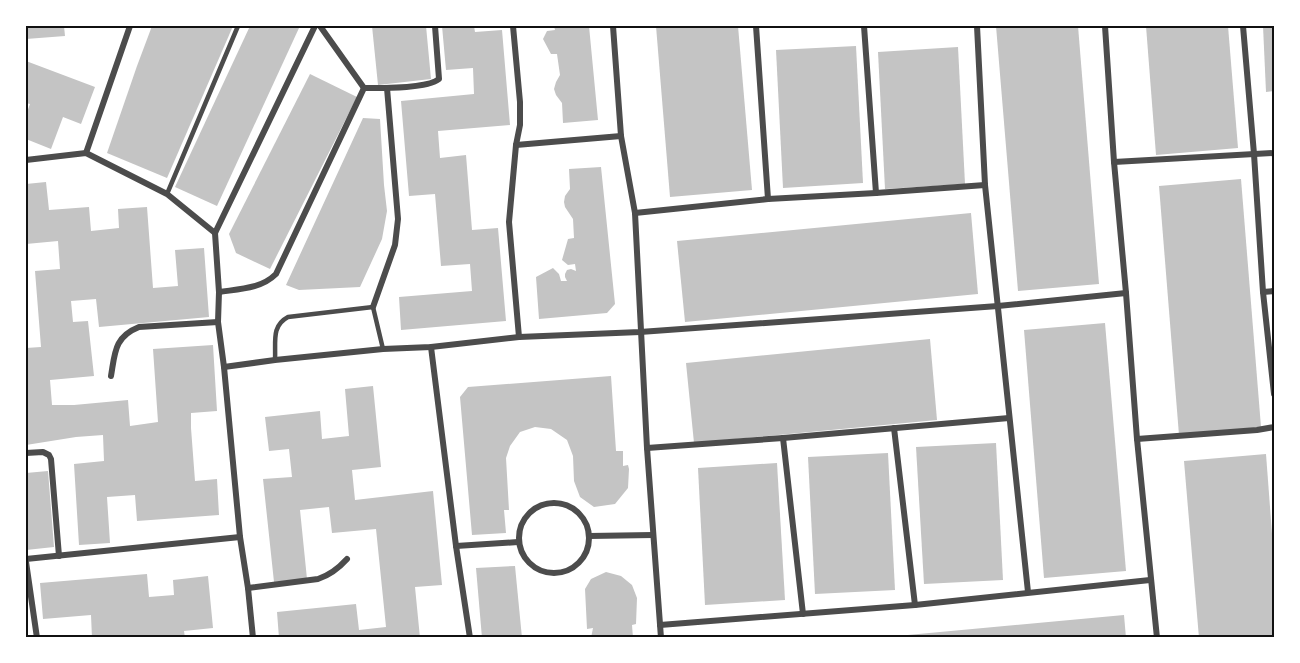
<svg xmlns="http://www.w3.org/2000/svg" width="1300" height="663" font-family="'Sofia Sans Condensed',sans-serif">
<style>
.building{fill:#c4c4c4}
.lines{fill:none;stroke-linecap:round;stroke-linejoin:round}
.service{stroke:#4c4c4c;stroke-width:4.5}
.minor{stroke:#4c4c4c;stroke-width:6}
.neatline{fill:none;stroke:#111;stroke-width:2}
</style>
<rect width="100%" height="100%" fill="#fff"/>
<g class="building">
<path d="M26 26H64L65 36 26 39Z"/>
<path d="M152 26H233L167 178 107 153 137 66Z"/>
<path d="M250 26H294L299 28 217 206 175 187Z"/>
<path d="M372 26H426L431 79 378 85Z"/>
<path d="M442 26H474L475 32 502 30 510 125 438 131 440 158 466 155 472 230 498 228 506 321 401 330 399 297 472 291 470 264 441 266 435 194 409 196 401 101 474 94 473 68 446 70Z"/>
<path d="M554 26H589L598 120 563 123 562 103 556 95 554 89 556 82 560 75 557 54H551L543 39 547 31 555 30Z"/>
<path d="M656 26H738L752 190 670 197Z"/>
<path d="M996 26H1078L1099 284 1018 291Z"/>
<path d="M1146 26H1228L1238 148 1156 155Z"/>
<path d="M1263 26H1274V91L1266 92Z"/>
<path d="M856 46 863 183 783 188 776 50Z"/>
<path d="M958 47 965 184 885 189 878 52Z"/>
<path d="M26 61 95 87 81 124 63 117 51 149 26 139V115L30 104 26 103Z"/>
<path d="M310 74 357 97 270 269 236 253 229 234Z"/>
<path d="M363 118 380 119 384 185 387 211 382 239 360 287 299 290 286 285Z"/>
<path d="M601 167 615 304 607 313 539 319 536 277 553 268 559 274 561 281H567L565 277V274L567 270 571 269 576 271 575 264 568 265 562 260 568 239 574 238 573 219 565 207 564 202 565 196 570 189 569 169Z"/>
<path d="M1241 179 1261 427 1179 435 1159 186Z"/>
<path d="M46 182 49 210 89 207 91 231 119 228 118 209 147 207 153 288 178 286 175 250 204 248 209 317 99 327 96 299 71 301 73 322 88 321 94 376 50 380 52 405H74L128 400 130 426 158 422 153 349 213 345 217 411 191 413V428L195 481 217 479 219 515 137 521 135 495 107 497 110 543 79 545 74 464 104 461 103 435 76 437 26 445V348L41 347 35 271 60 269 58 241 26 244V184Z"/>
<path d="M971 213 978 294 685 322 677 241Z"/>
<path d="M1105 323 1126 571 1044 578 1024 330Z"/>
<path d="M930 339 937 420 694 443 686 363Z"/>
<path d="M611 376 616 451H623V466L628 465 629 469 628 488 615 504 594 507 580 497 574 481 573 456 567 440 551 429 535 427 520 432 510 446 506 458 509 510H504L506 533 472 535 460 397 468 387Z"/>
<path d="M373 386 381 467 352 470 355 500 433 491 442 585 415 587 420 638H279L277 612 356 604 359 630 386 627 376 529 332 533 329 507 300 510 307 579 274 582 263 479 292 477 289 449 269 451 265 417 320 411 322 439 349 436 345 389Z"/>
<path d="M996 443 1003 580 924 584 916 447Z"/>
<path d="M888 453 895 590 815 594 808 457Z"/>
<path d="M1266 454 1274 560V638H1199L1184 461Z"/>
<path d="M777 463 785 600 705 605 698 468Z"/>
<path d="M48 471 54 547 26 550V473Z"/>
<path d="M515 566 522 638H482L476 568Z"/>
<path d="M606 572 621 576 632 585 637 598 636 624 632 625 633 638H591L593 628 587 629 585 589 591 579Z"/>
<path d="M147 574 149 597 174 595 173 580 208 576 213 628 184 631 185 638H92L91 615 43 619 40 583Z"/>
<path d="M1124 615 1126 638H897V636Z"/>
</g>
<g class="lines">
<g class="service">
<path d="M167 194 238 26"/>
<path d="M275 360C276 342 271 326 288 317L373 307 383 349"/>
</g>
<g class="minor">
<path d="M320 26 364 88"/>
<path d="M513 26 520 102V125L516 145 509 222 519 337"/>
<path d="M613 26 621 136 635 213 647 448 661 638"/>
<path d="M756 26 768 199"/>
<path d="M864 26 876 193"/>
<path d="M977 26 985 185 1028 592"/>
<path d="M1105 26 1114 162 1126 293 1137 439 1157 638"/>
<path d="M1243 26 1254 154 1263 292 1274 394"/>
<path d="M516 145 621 136"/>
<path d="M86 153 130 26"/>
<path d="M26 160 86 153 167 194 215 233"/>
<path d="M1114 162 1274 153"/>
<path d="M635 213 768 199 876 193 985 185"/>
<path d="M219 292C239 289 261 289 276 274L364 88C380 88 427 89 439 79L435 26"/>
<path d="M1263 292 1274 291"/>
<path d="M373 307 395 245 398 219 387 88"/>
<path d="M431 347 456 546 470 638"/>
<path d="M224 367 275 360 383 349 431 347 519 337 640 332 998 306 1126 293"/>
<path d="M111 376C115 353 114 337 139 327L218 322"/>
<path d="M894 428 915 605"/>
<path d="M783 438 803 614"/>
<path d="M1137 439 1257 430 1274 427"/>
<path d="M647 448 783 438 1009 418"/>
<path d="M26 453 43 452 49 455 51 459 59 556"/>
<circle cx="554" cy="538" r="35"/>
<path d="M589 536 653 535"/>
<path d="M456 546 518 542"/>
<path d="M26 559 240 537"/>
<path d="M26 562 37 638"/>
<path d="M248 588 318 579C330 575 338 569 347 559"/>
<path d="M660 625 915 605 1150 580"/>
<path d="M253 638 248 588 240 537 224 367 218 322 219 292 215 233 315 26"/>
</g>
</g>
<rect width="1300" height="663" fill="none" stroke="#ffffff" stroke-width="54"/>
<rect x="27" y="27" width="1246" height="609" class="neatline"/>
</svg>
